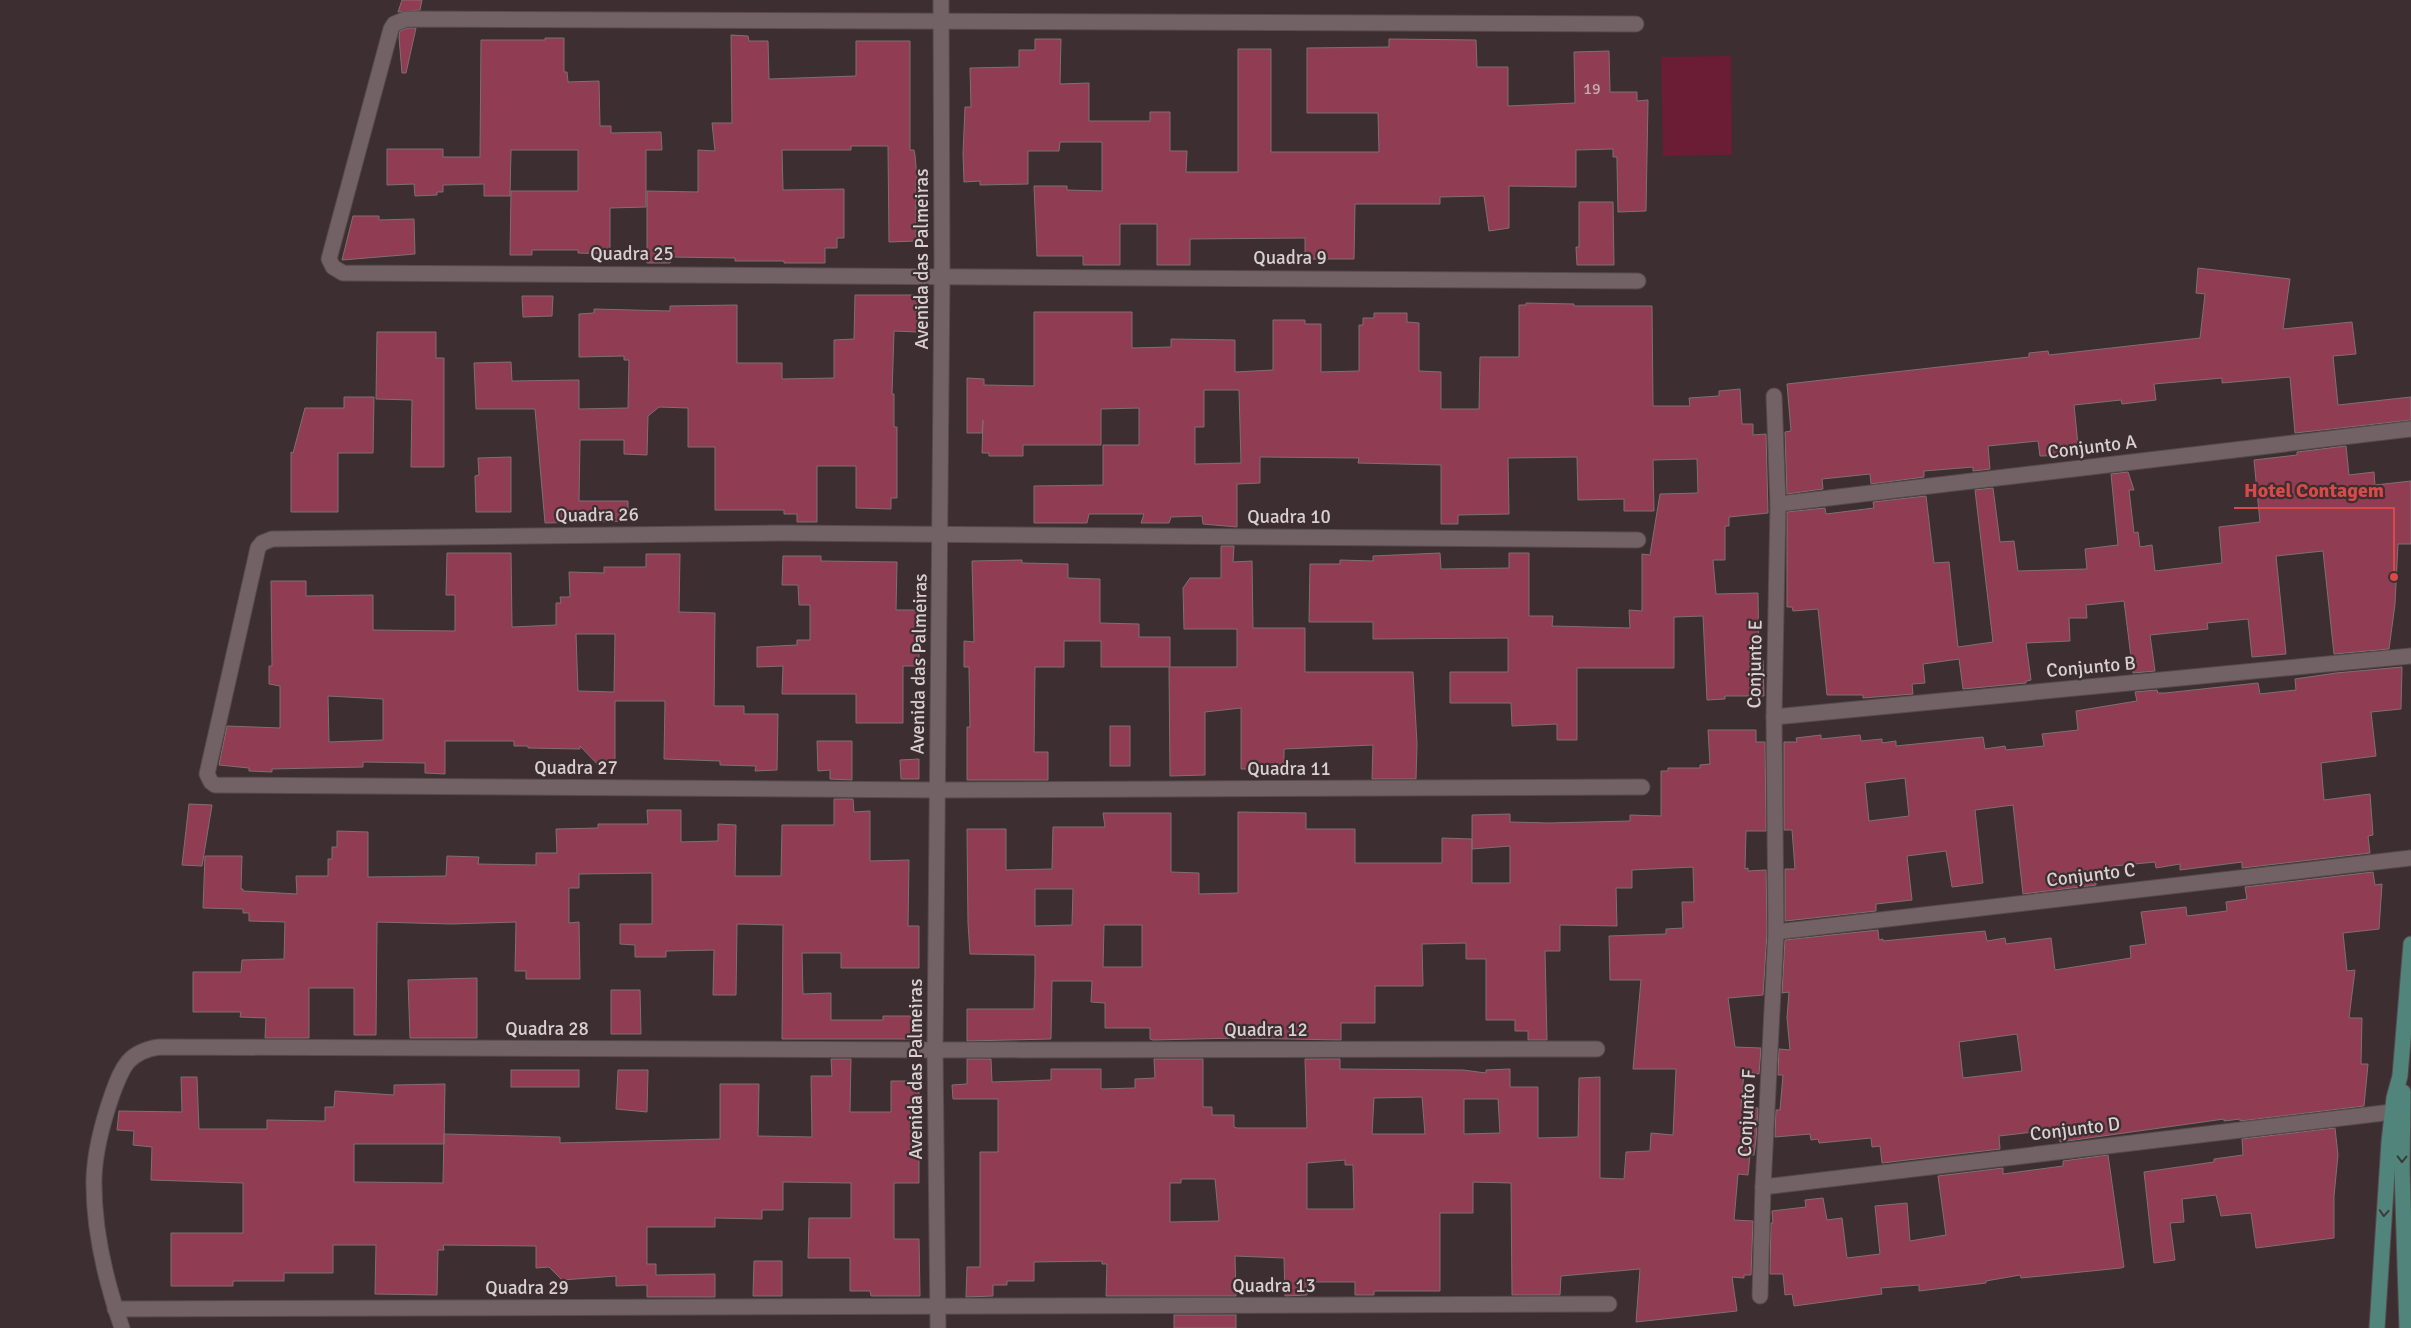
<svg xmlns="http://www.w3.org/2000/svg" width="2411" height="1328" font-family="Signika,sans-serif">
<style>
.grass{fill:#6a1d34}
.building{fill:#903c52;stroke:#806f72;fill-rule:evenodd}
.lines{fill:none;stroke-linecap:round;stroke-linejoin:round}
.minor-casing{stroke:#564b4d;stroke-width:17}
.major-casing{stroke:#564b4d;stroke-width:17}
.minor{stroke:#726265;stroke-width:15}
.major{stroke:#51857b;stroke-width:15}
.oneway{stroke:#3f3838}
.labels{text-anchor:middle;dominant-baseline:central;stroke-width:4.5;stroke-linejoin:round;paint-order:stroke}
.number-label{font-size:16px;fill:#c7abb1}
.street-label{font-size:19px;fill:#d9d0d1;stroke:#3d2f31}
.leader{fill:none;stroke:#d74a4a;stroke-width:2}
.callout-dot{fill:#d74a4a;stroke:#3d2f31;stroke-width:2}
.callout-label{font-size:20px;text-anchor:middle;font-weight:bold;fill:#d74a4a;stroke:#3d2f31;stroke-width:4.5;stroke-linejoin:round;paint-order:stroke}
</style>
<rect width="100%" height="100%" fill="#3d2f31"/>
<path class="grass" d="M1731 56 1732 155 1663 156 1661 57Z"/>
<g class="building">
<path d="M402 0H422L420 10 398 12Z"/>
<path d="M408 28H416L406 73H402L399 37 400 31Z"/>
<path d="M731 35 748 36 749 41H768L769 79 856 76V41H910V150H914L915 155 917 178 916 180V241L889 242 888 146H851V150H782L783 190 844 189V238H837V248H825V263H784V261H735V258L671 257 670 263H647V191L698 192V150L715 151 712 123H732Z"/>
<path d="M545 38H564V72H567L568 82 599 81 600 126H611V133L661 132 662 150H646V207L610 208V254L578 253V250H532V255H510L511 191H578V150H511L510 196H484V184L443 185V192H437V195L415 196 414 184 387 185V149H443V157H480L481 40H545Z"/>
<path d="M1035 39H1061L1060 84 1089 83V121H1150V112H1170V151H1187L1186 172H1238V49H1271V152H1379L1378 113H1307V48L1389 47V39L1476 40 1477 67H1508V106L1575 103 1574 52 1609 51 1610 92H1637V101L1648 100 1646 211 1618 212 1617 163V157H1613V149L1576 150V187L1509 186V228L1489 231 1484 196 1440 197V204H1355L1354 259H1305V238L1190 239V265H1157V224H1120V265H1083V256H1037L1034 186H1067V190L1102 191V142H1060L1059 151H1028V184L980 185V181L964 182 963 154 965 107H971L970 68 1019 67V50H1035Z"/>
<path d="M1579 202H1613L1614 265H1577L1576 247H1579Z"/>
<path d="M353 216H379V220L414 219 415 254 342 260Z"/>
<path d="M2198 268 2290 279 2283 329 2352 322 2356 354 2333 356 2338 405 2411 397V420L2295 433 2290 377 2222 383V378L2154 384 2156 400 2122 404 2121 400 2074 405 2079 455 2040 456 2038 441 1988 446 1990 469 1973 471V467L1924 471V477L1871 484 1870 474 1822 479 1823 489 1787 494 1785 432 1791 431 1787 384 2029 357V353L2048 351 2049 355 2200 338 2205 294 2196 293Z"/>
<path d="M855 295H917V332L894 331 892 394H894V427H897V498H891V509L856 508V466H817V522H797V514H784V510H715V447H688V408L659 407 648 416 647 455 624 454V440H580L579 501H628V521L545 523 535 409H476L474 363 511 362 512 381 579 380V409L628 408 629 360H624V356L579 357V314L594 313V309L670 311V306L737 305V363H782V379L834 378V340L854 339Z"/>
<path d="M522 296H553L552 316 523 317Z"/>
<path d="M1526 303 1574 304V306H1652L1653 406H1690L1689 398 1719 396V391L1740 389 1742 424H1753V435L1766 434 1768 513 1729 517V526H1725V560H1713L1716 594 1758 593 1759 661 1763 660 1764 696H1725V699L1707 700 1703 616 1674 617V668H1577V740H1557V724L1512 726 1511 703H1450V672H1508V638L1373 639V622H1309L1310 564H1340V560L1373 561V556L1440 553 1441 569 1509 568V553H1529V616H1553L1552 626 1630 628 1629 610 1642 611V554L1650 555 1660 494 1698 493 1697 459 1653 460 1654 511H1624V499L1578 500 1577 457 1508 458 1509 514 1458 515V524H1441V465L1358 463 1359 458 1260 457V483L1237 484V527L1203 524 1202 516 1171 517 1169 523H1141L1144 514H1089L1087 523H1034V486L1103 485V445H1139V408L1101 409V445H1023V456H989V453H982L983 420 982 433H967V378L984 379V385L1034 386V312H1132V348L1171 347V339L1235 340V372L1273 370V320H1305V324H1321V372L1359 371V325H1363V318H1374V313H1407V322L1419 323V371L1441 372V409H1479L1480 357H1519V305H1526ZM1204 390H1239L1241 463 1195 464V427H1204Z"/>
<path d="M377 332H436V358H444V467H411L412 400 376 399Z"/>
<path d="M344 397H374L373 453H338V512H291V452L293 453 305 408H344Z"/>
<path d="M2346 446 2349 475 2374 472 2375 485 2411 481V544H2398L2395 604 2389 649 2334 654 2323 551 2276 556 2286 654 2252 657 2248 619 2207 623 2208 629 2150 635 2155 671 2133 673 2124 601 2086 605 2087 618H2069L2070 641 2026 643 2031 680 2026 681V683L1963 689 1959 659 1923 664 1925 683 1912 684 1913 694 1863 698V695H1827L1818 609 1793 611 1792 607H1787V512L1825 508 1826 514 1874 508 1873 502 1926 496 1934 563 1949 562 1958 647 1993 642 1975 490 1993 488 2000 542 2014 541 2018 571 2087 569 2085 549 2118 545 2111 474 2128 472 2134 490H2129L2134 533 2138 532 2140 547 2152 545 2155 571 2222 563 2219 527 2260 522 2254 460 2297 455V452Z"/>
<path d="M511 457V512H476L475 476 479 475 478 458Z"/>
<path d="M1221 546H1234L1233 562 1252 561 1253 628H1305V672H1413L1417 744 1416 779H1372L1373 745 1284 749V769H1241V708L1205 712V775L1170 776 1169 667H1101V641H1064V667H1035L1034 752H1048V780H967V727H970L969 667H964V641L974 642 972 561 1022 560V563L1068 564V578L1100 579V623L1139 624V637H1170V667H1237V629H1184L1183 588 1190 578H1221Z"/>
<path d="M447 553H511L512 627 556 625V603H561L560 597H570L569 572 604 573V567H646V554H680L679 612 715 613 714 706H744V714H778L777 770 755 771 756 766 720 765V761L664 759 665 701H615V759L603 770 580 746V749L528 748V746H514V741H445V774L425 773V763L363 762V767L272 769V772L249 771V768L219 765 227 726 280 728V686L269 684V666H272L271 581H306V596L373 595V630L455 631V595H446ZM576 634H615L614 692 578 691ZM328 696 383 699V740L329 742Z"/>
<path d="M783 556H821V561L897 562 896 610H919V666H903V723H856V694H782L783 666 757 667V647L797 645V640H810V605H799L798 585H782Z"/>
<path d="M2402 667 2401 709 2371 712 2376 756 2321 763 2324 800 2370 794 2373 835 2368 836 2370 853 2242 868V862L2180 870V864L2156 868 2155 862 2114 866 2116 874 2095 876 2096 885 2023 894 2013 805 1975 810 1983 883 1952 887 1946 851 1907 856 1912 900 1876 904V911L1785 921V869H1795L1792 830H1784V742H1797L1796 738 1821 735V739L1860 735 1861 741 1882 739V743L1896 741V746L1983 737 1985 749 2005 746 2006 750 2044 746 2042 734 2078 730 2076 711 2137 701 2135 692 2157 690 2158 693H2165L2258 683 2260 694 2296 690 2295 679 2336 673ZM1905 778 1909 816 1869 821 1865 783Z"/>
<rect x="1110" y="726" width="20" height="40"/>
<path d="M1708 730H1756V742H1765L1766 831H1746L1745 869 1748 868V871L1766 870 1767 932 1763 995 1728 998 1735 1047 1761 1048 1759 1074 1744 1072 1741 1107 1758 1108 1756 1139 1754 1155H1750L1748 1175 1738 1174 1734 1220 1753 1221 1751 1275H1744V1278L1732 1277 1737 1311 1636 1322 1640 1269 1561 1276 1560 1295H1512L1511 1183 1473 1182V1213H1440V1291H1374V1295H1355V1282H1307V1295L1285 1296 1284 1258 1235 1256 1236 1296H1106L1107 1264H1102V1261L1034 1262V1281H1007V1285H993V1296L966 1297 967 1267H980V1152H998V1099H953L952 1085 967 1084V1059H991L992 1082 1051 1080V1069H1101V1089L1135 1088V1079L1155 1078 1154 1059H1203V1107H1212V1115H1234V1127L1237 1128H1307L1305 1059H1340V1069L1463 1070 1486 1073V1070L1510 1069V1087H1538V1138L1578 1137 1579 1078 1600 1077V1178L1624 1179 1626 1152 1650 1151 1651 1133 1673 1135 1676 1069H1633L1641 980H1610L1609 936 1666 934V929L1683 928 1682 902H1694L1693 867 1632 870V888H1616L1617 926 1560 925V951H1545L1547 1040H1528V1031H1515V1020H1486V959H1466V943L1422 944 1423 986H1375V1023H1341V1040L1238 1038 1153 1040 1150 1039V1028H1105V1003L1091 1002 1092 981H1052L1051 1039 967 1041V1009H1034L1035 972V955L970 954 968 923 967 829H1006V870L1052 869 1053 827H1105L1103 813H1171V872L1199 873V894L1238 893V812L1306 813V829H1355V863H1442V838L1472 839V883H1510V846L1472 849V815L1510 814V822L1549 823 1630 821V815L1661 816V771H1668V768H1700V765L1710 764ZM1035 889H1073L1072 925 1035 926ZM1104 925H1142V967H1103ZM1422 1097 1425 1134H1372L1374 1098ZM1464 1099H1498L1500 1133 1464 1134ZM1345 1160V1165H1353L1354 1209H1307V1163ZM1181 1179H1215L1219 1221 1170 1222V1183H1181Z"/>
<path d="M817 741H852V780L830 779V770L818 771Z"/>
<path d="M919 759V779H901L900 760Z"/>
<path d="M834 799H853L854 812 870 811V861L909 860 908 926H919V968H841V953H802L803 994 831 993V1020H883V1016H919V1039H782L783 925 737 924 736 995H713L714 950 666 951V957H635V945L620 944V924H652V873L579 874V888H569V923L579 922 580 979H526V971H515L516 922 452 924 377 922 376 1035H354V988H309V1038H265L266 1018 240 1017 241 1012H193V972H241L242 960 284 959 285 922 249 921V913H243V909L203 908 205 856H242L241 889H243V891L297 894 296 876H328V859H332V847H337V831L368 832V877L446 876 447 856 479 857 478 864 536 865V853H557L556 829 598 828V824H648L647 810H681V842L718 841V824L736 825 735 876H781L782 825H834Z"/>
<path d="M189 804 212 805 202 866 182 865Z"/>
<path d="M2373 872 2375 885 2382 884 2379 929 2343 933 2347 971 2355 970 2349 1018H2362L2361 1064H2368L2364 1106 2240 1121V1119L2224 1121V1119L2060 1142 2059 1129 1999 1136 2000 1149 1882 1163 1880 1146 1872 1147 1871 1138 1819 1143 1818 1139 1811 1140 1810 1134 1775 1137 1776 1110H1780L1783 1075H1778L1779 1049 1790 1050 1787 1018 1789 992 1782 993 1785 940 1878 930 1879 940 1883 939V941L1985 931 1987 941 2005 938 2006 944 2051 938 2055 970 2131 958 2130 946 2146 944 2141 912 2186 907 2187 916 2227 911 2226 902 2247 899 2245 887ZM2017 1034 2022 1071 1963 1078 1959 1042Z"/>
<path d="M477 978V1038H410L408 980Z"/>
<path d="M611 990H640L641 1034H611Z"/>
<path d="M831 1059H851L850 1112H891V1081H919V1183H894V1239H919L920 1296H871L870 1291H850V1258H808L809 1218H851V1183L783 1182V1210H762V1219L715 1218V1227H647V1264H656V1275L715 1274V1297H647V1285L616 1286V1276L562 1280 549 1267 536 1268V1246L443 1245 444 1250H438L437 1295 375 1294 376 1245H333V1273H284V1281H233V1286H171V1233H243V1183L151 1180 152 1147 133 1145 134 1131 117 1130 119 1111 182 1112 181 1077H197L199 1129H267V1120L325 1121V1107H334L335 1091 394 1095V1085L445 1084 444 1144H354V1182L443 1183 444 1134 560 1137V1143L720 1139V1084H759L758 1136 812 1137 811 1076H832Z"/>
<rect x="511" y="1070" width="68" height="17"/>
<path d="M618 1070H648L647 1112 616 1109Z"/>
<path d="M2335 1128 2338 1155 2334 1196V1238L2256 1248 2251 1213 2221 1216 2216 1195 2182 1199 2184 1222 2170 1223 2175 1260 2154 1263 2144 1172 2214 1162V1159L2243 1155 2242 1139Z"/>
<path d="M2108 1155 2124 1267 2121 1268 2021 1278 2020 1275 1986 1281V1283L1919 1291V1285L1881 1288 1882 1294 1794 1306 1792 1294 1785 1295 1783 1274H1770L1771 1223H1773L1772 1211 1806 1207 1805 1200 1823 1198 1827 1220 1842 1218 1847 1258 1880 1254 1875 1206 1907 1203 1910 1241 1946 1235 1938 1176 2003 1168V1174L2063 1166V1161Z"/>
<path d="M754 1261H782V1296H753Z"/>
<rect x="1174" y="1315" width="62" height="13"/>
</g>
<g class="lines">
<defs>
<g id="minor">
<path d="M1636 24 406 19 394 24 391 29 329 259 333 267 343 273 1638 281"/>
<path d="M1778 504 2411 429"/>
<path d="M1638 540 780 533 272 539 262 543 258 548 207 774 211 782 215 785 937 790 1642 787"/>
<path d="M1774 717 2411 656"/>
<path d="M1776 932 2411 858"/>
<path d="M1763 1187 2392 1112"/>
<path d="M1760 1296 1763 1187 1776 932 1774 717 1778 504 1774 396"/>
<path d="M115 1309 1609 1304"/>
<path d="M122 1328C106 1282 93 1227 94 1178 95 1150 103 1121 112 1095 122 1068 127 1052 159 1047L935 1050 1597 1049"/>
<path d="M938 1328 935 1050 942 275 941 0"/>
</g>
<g id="major">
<path d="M2403 1092 2402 1168 2407 1328"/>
<path d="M2377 1328 2389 1142 2394 1098 2400 1076 2411 944"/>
</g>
</defs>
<use href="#minor" class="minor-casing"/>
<use href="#major" class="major-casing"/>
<use href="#minor" class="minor"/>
<use href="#major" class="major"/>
</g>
<defs><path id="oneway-chevron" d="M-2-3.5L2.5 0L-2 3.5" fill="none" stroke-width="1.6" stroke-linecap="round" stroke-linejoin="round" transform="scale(1.25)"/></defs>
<g class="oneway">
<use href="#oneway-chevron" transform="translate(2402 1159) rotate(91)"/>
<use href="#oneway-chevron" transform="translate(2384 1213) rotate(94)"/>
</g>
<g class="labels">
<g class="number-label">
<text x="1592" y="89">19</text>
</g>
<g class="street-label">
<text x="632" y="254">Quadra 25</text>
<text x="1290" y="258">Quadra 9</text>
<text transform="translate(922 259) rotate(-90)">Avenida das Palmeiras</text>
<text transform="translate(2092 447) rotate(-7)">Conjunto A</text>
<text transform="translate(597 515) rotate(-1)">Quadra 26</text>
<text x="1289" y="517">Quadra 10</text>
<text transform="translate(919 664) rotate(-89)">Avenida das Palmeiras</text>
<text transform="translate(1755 664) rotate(-89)">Conjunto E</text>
<text transform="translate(2091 667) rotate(-5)">Conjunto B</text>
<text x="576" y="768">Quadra 27</text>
<text x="1289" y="769">Quadra 11</text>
<text transform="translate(2091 875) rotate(-7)">Conjunto C</text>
<text x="547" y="1029">Quadra 28</text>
<text x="1266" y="1030">Quadra 12</text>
<text transform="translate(916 1069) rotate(-90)">Avenida das Palmeiras</text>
<text transform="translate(1747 1113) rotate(-87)">Conjunto F</text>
<text transform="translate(2075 1129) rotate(-7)">Conjunto D</text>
<text x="1274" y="1286">Quadra 13</text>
<text x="527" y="1288">Quadra 29</text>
</g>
</g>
<path class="leader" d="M2394 577L2394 508H2234"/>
<circle class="callout-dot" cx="2394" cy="577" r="5"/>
<g class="callout-label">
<text x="2314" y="497">Hotel Contagem</text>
</g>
</svg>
